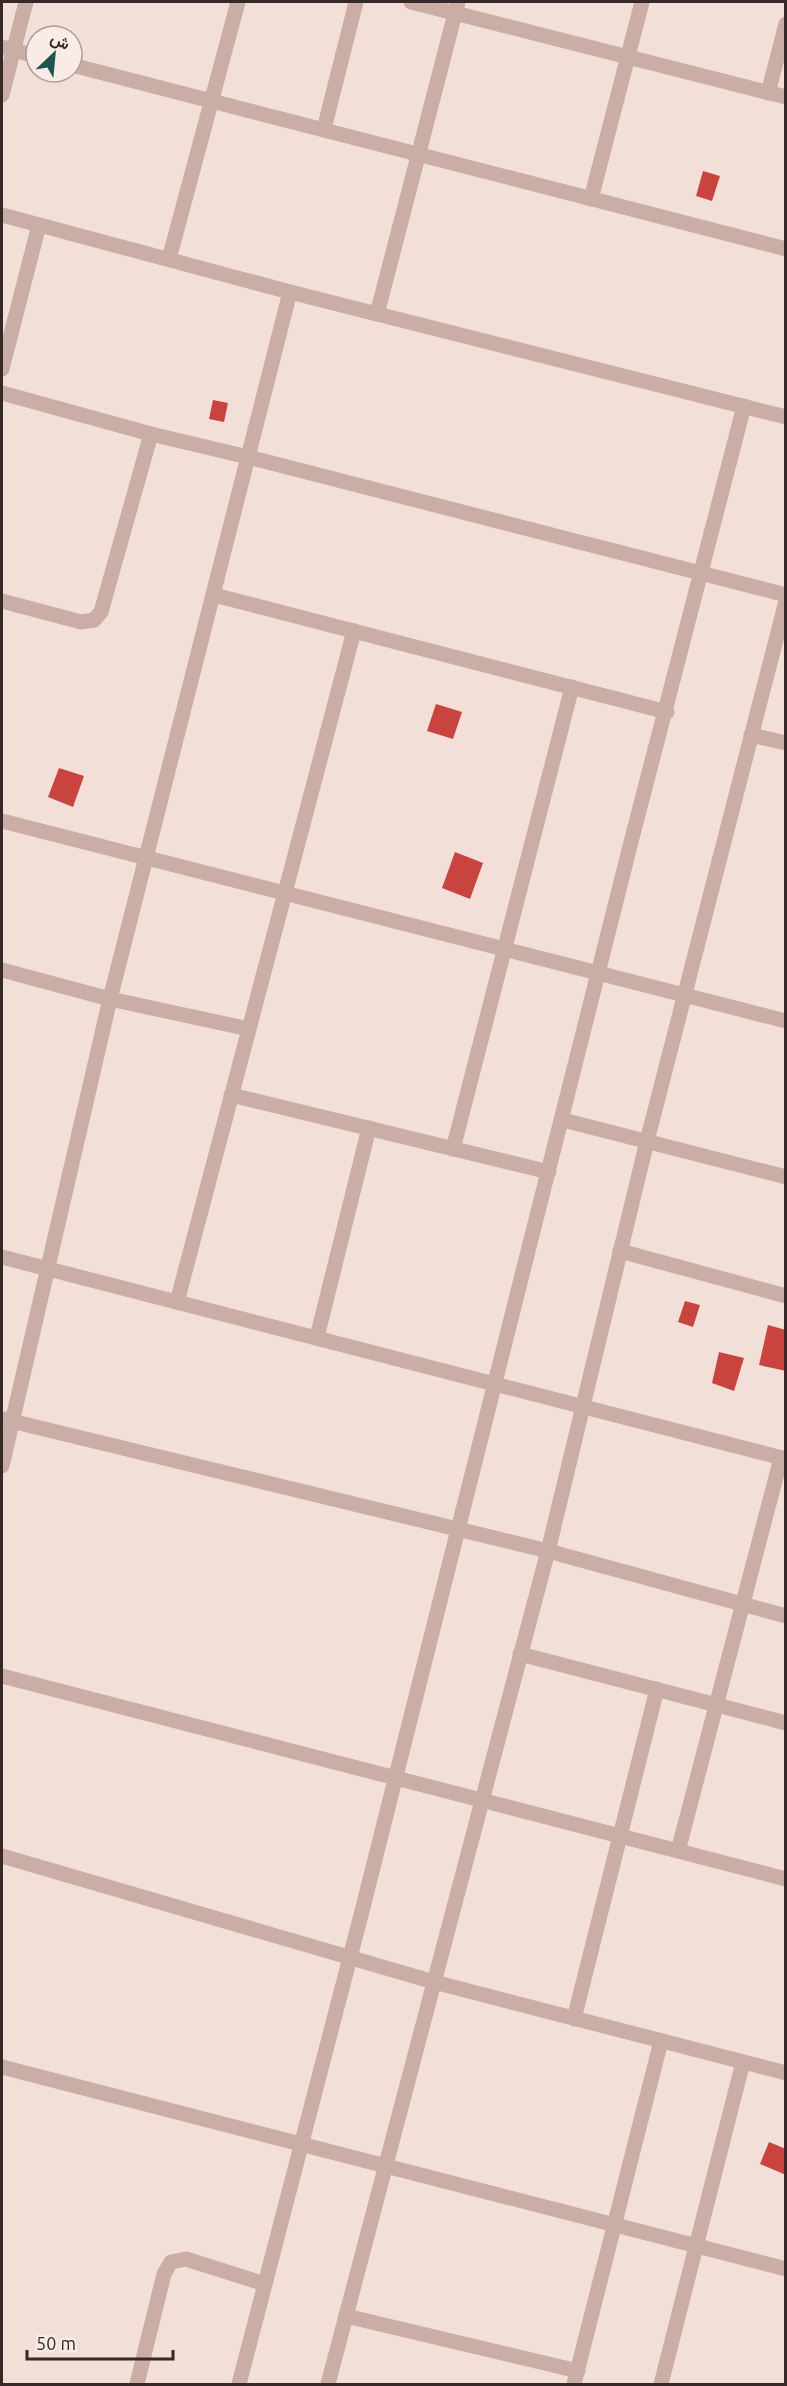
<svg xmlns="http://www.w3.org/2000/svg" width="787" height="2386" font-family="Ubuntu,Vazirmatn,sans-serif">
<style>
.building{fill:#c9443f}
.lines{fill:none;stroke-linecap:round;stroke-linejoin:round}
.minor{stroke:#caada4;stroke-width:15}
</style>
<rect width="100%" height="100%" fill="#f2e0d8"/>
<g class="building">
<path d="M703 171 720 176 712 201 696 196Z"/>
<path d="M213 400 228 403 224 422 209 419Z"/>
<path d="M436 704 462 712 453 739 427 731Z"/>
<path d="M59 768 84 776 73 807 48 797Z"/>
<path d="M455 852 483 863 470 899 442 888Z"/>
<path d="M685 1301 700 1305 693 1327 678 1322Z"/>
<path d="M768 1325 786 1330V1371L759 1365Z"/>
<path d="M719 1352 744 1358 734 1391 712 1383Z"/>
<path d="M769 2142 786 2149V2175L760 2164Z"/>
</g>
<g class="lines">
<g class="minor">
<path d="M411 2 786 97"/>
<path d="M2 47 36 56"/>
<path d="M72 65 786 249"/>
<path d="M768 93 786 24"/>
<path d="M2 95 26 2"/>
<path d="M324 129 356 2"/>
<path d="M591 199 642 2"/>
<path d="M2 215 290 292 786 417"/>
<path d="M169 259 238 2"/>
<path d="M377 314 458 2"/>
<path d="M2 369 39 225"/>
<path d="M2 393 151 434 248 457 786 595"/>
<path d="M214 595 667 712"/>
<path d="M2 601 81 622 94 620 101 612 151 434"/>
<path d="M751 735 786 743"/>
<path d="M2 821 786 1021"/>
<path d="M2 970 110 999 249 1029"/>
<path d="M231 1095 549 1172"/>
<path d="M563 1120 786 1177"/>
<path d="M453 1149 572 687"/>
<path d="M620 1251 786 1296"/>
<path d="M2 1257 786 1459"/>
<path d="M177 1302 354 631"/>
<path d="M317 1337 369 1128"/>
<path d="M3 1419 548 1551 786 1616"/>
<path d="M2 1466 110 999 290 292"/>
<path d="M520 1654 786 1723"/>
<path d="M2 1676 786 1879"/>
<path d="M678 1851 781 1458"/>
<path d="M2 1856 434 1982 786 2073"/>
<path d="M574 2019 657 1689"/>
<path d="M2 2067 786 2269"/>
<path d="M346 2316 578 2371"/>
<path d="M137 2384 164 2274 171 2262 186 2259 265 2284"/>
<path d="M239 2384 360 1919 631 842 744 406"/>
<path d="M328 2384 548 1551 647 1141 786 601"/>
<path d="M574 2384 661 2041"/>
<path d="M661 2384 743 2062"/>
</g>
</g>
<rect width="787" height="2386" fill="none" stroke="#352826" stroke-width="6"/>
<g transform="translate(54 54) rotate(26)"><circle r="28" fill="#f9ebe5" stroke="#ab9d99" stroke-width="1.5"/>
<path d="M0-4.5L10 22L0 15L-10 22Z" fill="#1b574f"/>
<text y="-9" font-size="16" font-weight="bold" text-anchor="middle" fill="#352826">ش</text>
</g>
<path d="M27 2350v9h146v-9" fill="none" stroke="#352826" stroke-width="3"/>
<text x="36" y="2350" font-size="18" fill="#352826" stroke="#f9ebe5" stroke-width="4.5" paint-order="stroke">50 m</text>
</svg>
